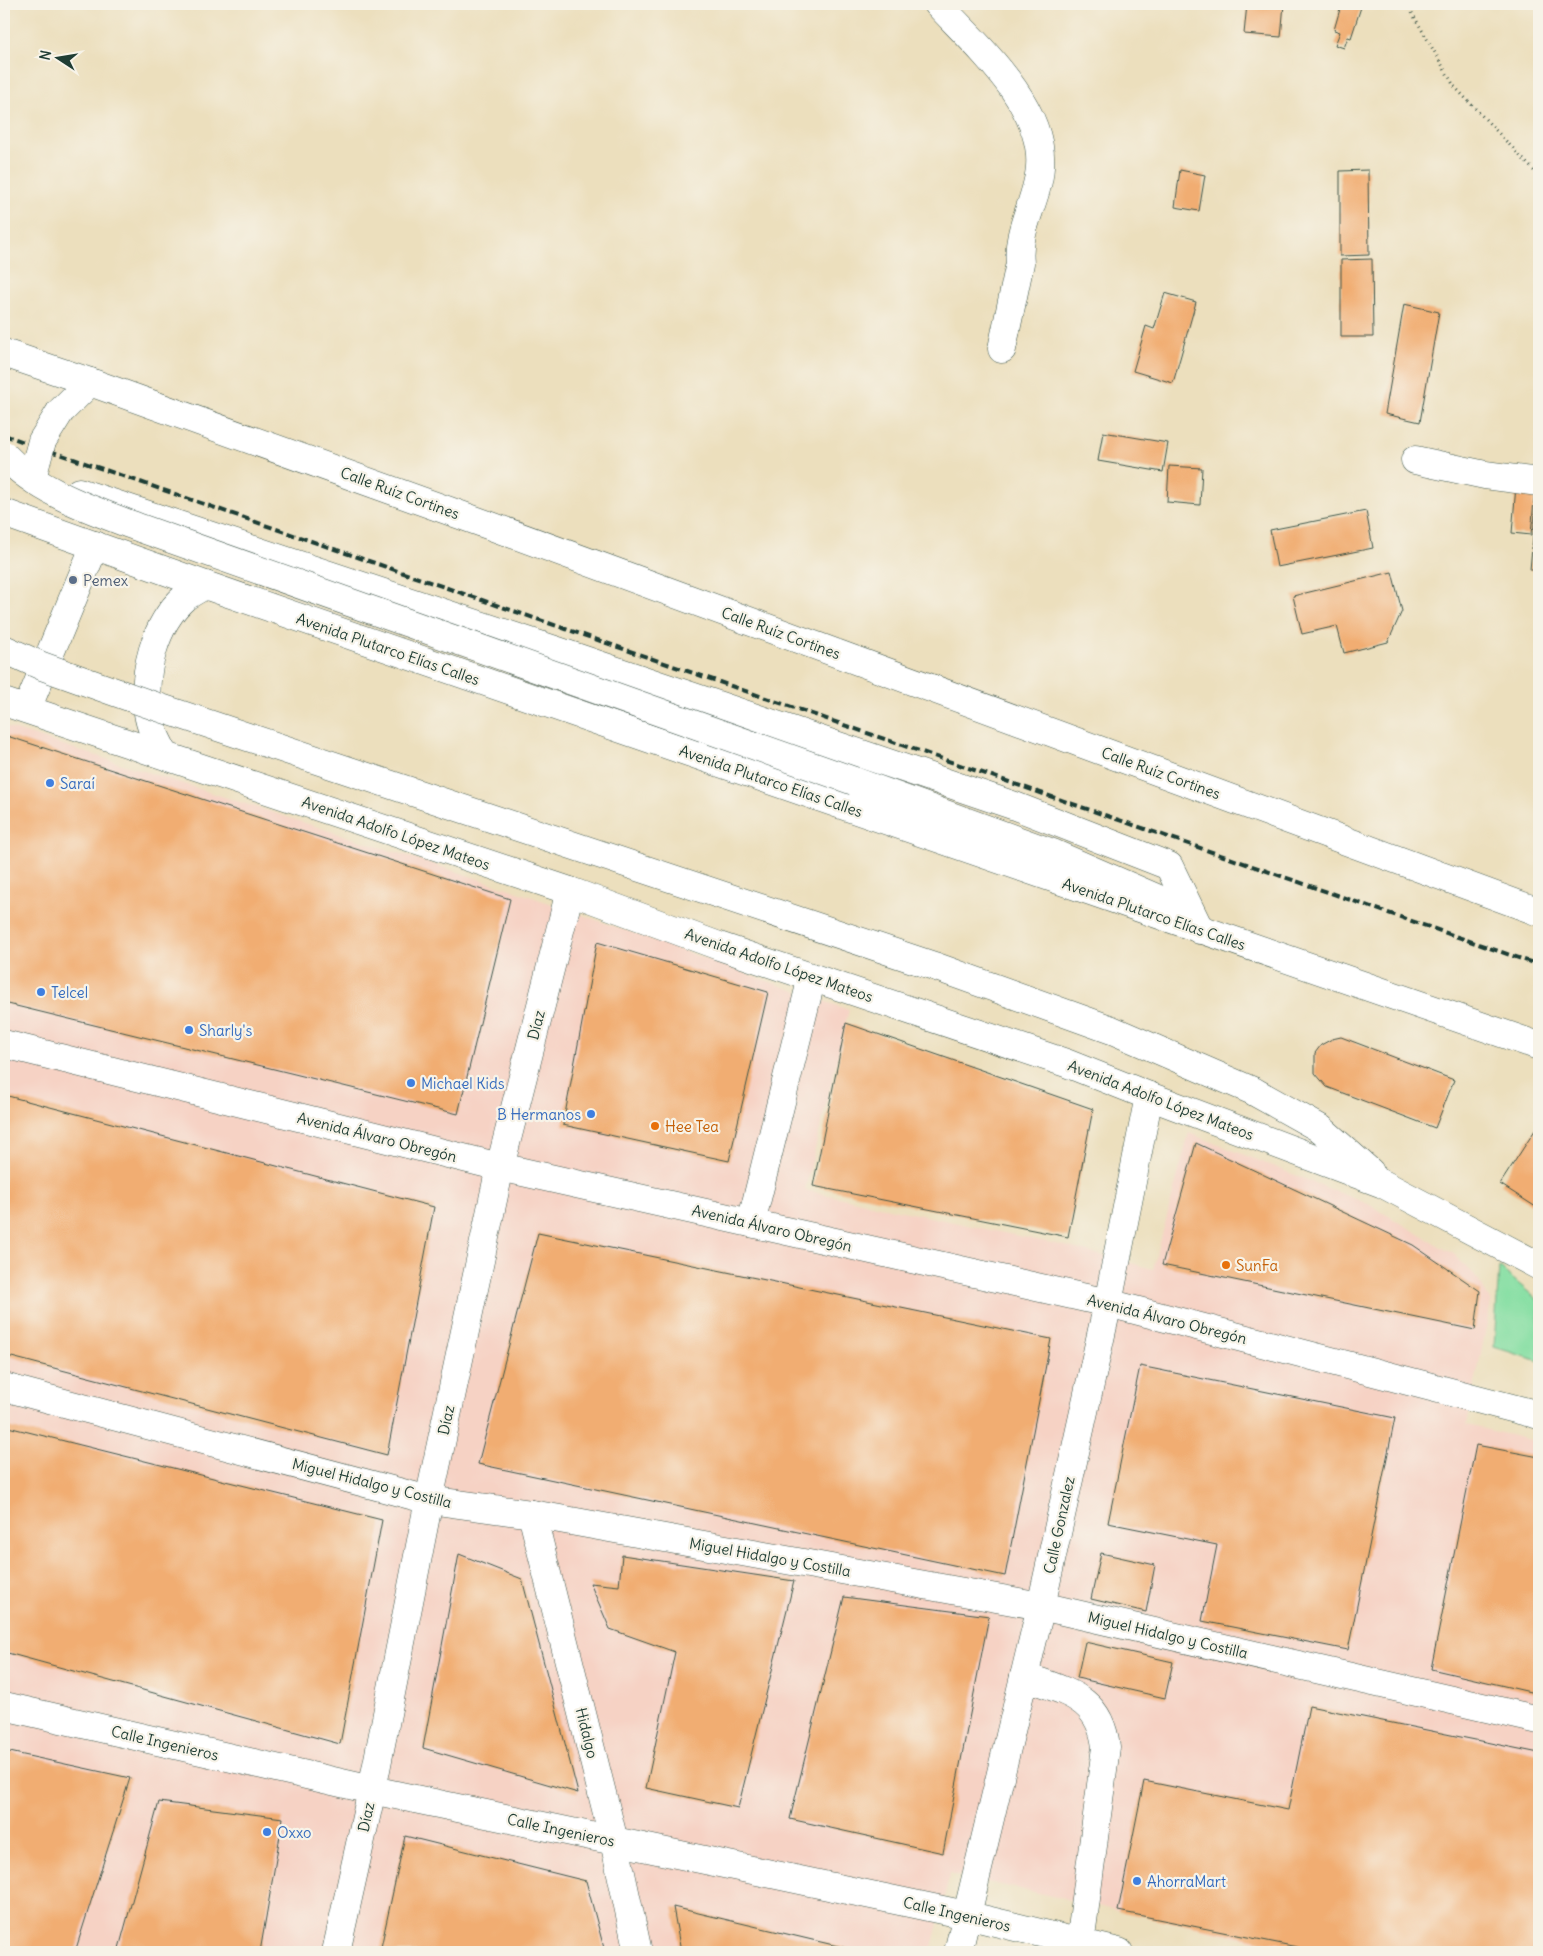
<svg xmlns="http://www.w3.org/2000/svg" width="1543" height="1956" font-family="Delius,sans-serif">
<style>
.built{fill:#f6d2c4}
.green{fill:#88dfa4;stroke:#548e6c}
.building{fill:#f1ad72}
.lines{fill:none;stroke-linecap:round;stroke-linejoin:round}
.minor-casing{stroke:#3e5549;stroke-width:29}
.highway-casing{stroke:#3e5549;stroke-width:29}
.path{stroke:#3e5549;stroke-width:3;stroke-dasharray:1 4;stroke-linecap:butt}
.minor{stroke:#fff;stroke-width:28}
.highway{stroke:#fff;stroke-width:28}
.rail{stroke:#1f3d34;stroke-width:4;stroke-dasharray:8 4;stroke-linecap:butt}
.highway-bridge-casing{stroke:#3e5549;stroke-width:29;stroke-linecap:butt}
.highway-bridge{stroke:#fff;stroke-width:28}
.service-dot{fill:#5c6f8a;stroke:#f7f3e8;stroke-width:2}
.shop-dot{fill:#3f7fe0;stroke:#f7f3e8;stroke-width:2}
.food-dot{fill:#e8710a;stroke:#f7f3e8;stroke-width:2}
.labels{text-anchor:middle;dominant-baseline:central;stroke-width:4.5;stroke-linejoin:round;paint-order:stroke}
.street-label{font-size:15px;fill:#1f3d34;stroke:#f7f3e8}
.service-label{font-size:15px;fill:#4e5e75;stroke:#f7f3e8;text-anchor:start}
.shop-label{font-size:15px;fill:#366cbe;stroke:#f7f3e8;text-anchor:start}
.food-label{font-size:15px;fill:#c56008;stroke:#f7f3e8;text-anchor:start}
</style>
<rect width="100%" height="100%" fill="#f7f3e8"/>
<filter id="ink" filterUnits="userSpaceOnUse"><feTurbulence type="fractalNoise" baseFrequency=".02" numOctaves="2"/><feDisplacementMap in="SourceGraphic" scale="10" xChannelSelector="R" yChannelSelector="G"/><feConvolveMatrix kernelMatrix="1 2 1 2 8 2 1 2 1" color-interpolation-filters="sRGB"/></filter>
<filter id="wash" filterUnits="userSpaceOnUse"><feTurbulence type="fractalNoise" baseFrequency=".0096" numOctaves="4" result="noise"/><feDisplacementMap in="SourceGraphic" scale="20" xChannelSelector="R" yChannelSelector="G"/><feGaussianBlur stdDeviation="1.12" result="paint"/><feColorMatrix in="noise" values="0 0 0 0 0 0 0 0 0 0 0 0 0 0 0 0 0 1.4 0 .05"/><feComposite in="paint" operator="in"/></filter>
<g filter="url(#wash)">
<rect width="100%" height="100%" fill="#ecdfbd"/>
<path class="built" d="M4 726 507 888 849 1010 805 1190 1065 1246 1153 1269 1189 1133 1368 1204 1455 1255 1479 1281 1491 1302 1467 1425 1539 1442V1952H1309L950 1874 931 1952H4Z"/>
<path class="green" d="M1499 1267 1539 1301V1361L1494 1347Z"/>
<g id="blocks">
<g class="building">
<path d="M1247 4H1284L1281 37 1244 34Z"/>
<path d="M1332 4H1362L1351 38 1348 37 1344 48 1335 45 1340 32 1334 30 1340 9 1331 6Z"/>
<path d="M1180 170 1205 175 1199 211 1175 207Z"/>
<path d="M1368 170 1369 255 1340 256V171Z"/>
<path d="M1372 259 1373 337H1341V260Z"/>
<path d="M1165 293 1196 302 1173 383 1133 371 1146 326 1154 329Z"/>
<path d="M1404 304 1439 312 1420 422 1385 414Z"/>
<path d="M1103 432 1168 443 1163 472 1098 461Z"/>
<path d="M1169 466 1202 468 1200 505 1167 502Z"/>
<path d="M1516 486 1535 488 1531 535 1512 533Z"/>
<path d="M1537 491H1539V570H1530Z"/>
<path d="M1366 511 1373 548 1277 567 1270 530Z"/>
<path d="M1392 572 1402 611 1388 642 1344 653 1337 626 1302 634 1293 596Z"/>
<path d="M4 735 510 899 458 1114 4 1003Z"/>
<path d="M597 942 768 992 729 1161 563 1125Z"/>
<path d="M846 1023 1093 1109 1068 1237 813 1186Z"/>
<path d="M1341 1037 1454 1080 1435 1128 1327 1087 1315 1073V1053L1321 1045 1332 1039Z"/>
<path d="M4 1095 434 1207 387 1455 4 1355Z"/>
<path d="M1539 1124V1209L1500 1184Z"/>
<path d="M1196 1143 1413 1245 1480 1291 1475 1330 1162 1265Z"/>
<path d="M538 1233 1051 1339 1005 1576 478 1464Z"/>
<path d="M1140 1366 1395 1418 1348 1650 1202 1621 1217 1545 1108 1523Z"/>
<path d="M4 1426 382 1520 340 1744 4 1652Z"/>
<path d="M1476 1445 1539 1457V1694L1431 1669Z"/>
<path d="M1101 1553 1155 1565 1146 1612 1091 1599Z"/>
<path d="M459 1554 522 1579 578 1793 423 1748Z"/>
<path d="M622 1555 794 1581 738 1808 646 1788 675 1652 610 1629 590 1583 619 1586Z"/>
<path d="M844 1597 989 1616 943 1853 790 1819Z"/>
<path d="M1085 1642 1173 1662 1165 1698 1077 1678Z"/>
<path d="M1309 1706 1539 1753V1952H1322L1118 1911 1144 1781 1288 1810Z"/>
<path d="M5 1751 130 1778 75 1952H4Z"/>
<path d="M159 1802 283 1818 260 1952H118Z"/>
<path d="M405 1836 586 1881 605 1952H380Z"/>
<path d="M673 1907 863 1952H681Z"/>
</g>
</g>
</g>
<g filter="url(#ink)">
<use href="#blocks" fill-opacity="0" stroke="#3e5549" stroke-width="1"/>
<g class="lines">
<defs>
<g id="minor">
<path d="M938 4C976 45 1045 105 1040 167 1038 200 1016 229 1020 263L1002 349"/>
<path d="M4 353 90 382 491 526 1539 912"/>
<path d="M1415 460 1485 475 1539 482"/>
<path d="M27 709 95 545"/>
<path d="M4 1044 500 1167 1108 1303 1539 1415"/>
<path d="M751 1223 812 977"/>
<path d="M4 1387 429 1500 532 1514 1041 1606 1539 1720"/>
<path d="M532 1514 614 1841 638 1952"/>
<path d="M1024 1676C1065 1692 1100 1696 1106 1747L1080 1944"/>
<path d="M4 1706 372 1790 966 1915 1119 1952"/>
<path d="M336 1952 372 1790 429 1500 500 1167 570 891"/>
<path d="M958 1952 1041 1606 1108 1303 1149 1096"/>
</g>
<g id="highway">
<path d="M60 412 90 382"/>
<path d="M79 492 558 651 1015 806 1169 866 1200 930"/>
<path d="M4 513 205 585 1539 1046"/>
<path d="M4 702 570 891 719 946 1066 1063 1149 1096 1383 1184 1539 1266"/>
<path d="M165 755C158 742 150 728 148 713 142 674 154 624 185 597 191 593 198 589 205 585"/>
<path d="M854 781 1055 854 1161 900"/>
<path d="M1253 1091 1321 1129 1370 1172"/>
</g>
</defs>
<use href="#minor" class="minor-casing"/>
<use href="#highway" class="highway-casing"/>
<path class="path" d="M1407 4 1454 86 1539 176"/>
<use href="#minor" class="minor"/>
<use href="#highway" class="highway"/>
<path class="rail" d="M4 435 1539 965"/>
<defs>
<g id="highway-bridge">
<path d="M4 455C39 493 93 510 140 528L854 781"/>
<path d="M32 478 42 441 60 412"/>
<path d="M4 649 42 666 146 703 934 966 1112 1030 1253 1091"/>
</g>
</defs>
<use href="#highway-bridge" class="highway-bridge-casing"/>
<use href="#highway-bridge" class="highway-bridge"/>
</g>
</g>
<circle class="service-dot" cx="73" cy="580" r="5"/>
<g class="shop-dot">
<circle cx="50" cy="783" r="5"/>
<circle cx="41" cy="992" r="5"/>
<circle cx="189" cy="1030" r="5"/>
<circle cx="411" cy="1083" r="5"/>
<circle cx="591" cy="1114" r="5"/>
<circle cx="267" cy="1832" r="5"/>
<circle cx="1137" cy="1881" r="5"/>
</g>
<g class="food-dot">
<circle cx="655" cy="1126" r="5"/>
<circle cx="1226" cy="1265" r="5"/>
</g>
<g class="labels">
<g class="street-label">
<text transform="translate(400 493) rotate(20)">Calle Ruíz Cortines</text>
<text transform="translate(781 633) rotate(20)">Calle Ruíz Cortines</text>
<text transform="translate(388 649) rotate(19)">Avenida Plutarco Elías Calles</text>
<text transform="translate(1161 773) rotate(20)">Calle Ruíz Cortines</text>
<text transform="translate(771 781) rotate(19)">Avenida Plutarco Elías Calles</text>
<text transform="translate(396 833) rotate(19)">Avenida Adolfo López Mateos</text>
<text transform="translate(1154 914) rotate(19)">Avenida Plutarco Elías Calles</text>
<text transform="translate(779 965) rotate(19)">Avenida Adolfo López Mateos</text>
<text transform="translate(536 1025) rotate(-76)">Díaz</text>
<text transform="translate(1161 1100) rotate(21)">Avenida Adolfo López Mateos</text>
<text transform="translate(377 1137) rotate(14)">Avenida Álvaro Obregón</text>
<text transform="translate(772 1228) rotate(13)">Avenida Álvaro Obregón</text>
<text transform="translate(1167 1319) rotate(14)">Avenida Álvaro Obregón</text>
<text transform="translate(446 1420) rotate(-78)">Díaz</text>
<text transform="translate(372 1483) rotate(14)">Miguel Hidalgo y Costilla</text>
<text transform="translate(1059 1525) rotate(-78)">Calle Gonzalez</text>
<text transform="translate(770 1557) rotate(10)">Miguel Hidalgo y Costilla</text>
<text transform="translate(1168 1635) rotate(13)">Miguel Hidalgo y Costilla</text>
<text transform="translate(587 1733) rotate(76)">Hidalgo</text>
<text transform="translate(165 1743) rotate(13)">Calle Ingenieros</text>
<text transform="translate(366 1817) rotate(-78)">Díaz</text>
<text transform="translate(561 1830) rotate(12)">Calle Ingenieros</text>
<text transform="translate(957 1914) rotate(13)">Calle Ingenieros</text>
</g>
<g class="service-label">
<text x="83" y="580">Pemex</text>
</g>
<g class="shop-label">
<text x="60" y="783">Saraí</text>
<text x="51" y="992">Telcel</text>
<text x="199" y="1030">Sharly's</text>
<text x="421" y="1083">Michael Kids</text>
<text x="581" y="1114" text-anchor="end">B Hermanos</text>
<text x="277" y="1832">Oxxo</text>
<text x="1147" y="1881">AhorraMart</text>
</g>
<g class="food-label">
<text x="665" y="1126">Hee Tea</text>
<text x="1236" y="1265">SunFa</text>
</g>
</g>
<rect width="1543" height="1956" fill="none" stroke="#f7f3e8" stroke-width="20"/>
<g transform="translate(58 58) rotate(282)" stroke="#f7f3e8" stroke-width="4" paint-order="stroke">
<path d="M0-4L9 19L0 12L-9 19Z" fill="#1f3d34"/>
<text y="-8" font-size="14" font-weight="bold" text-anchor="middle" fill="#1f3d34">N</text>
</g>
</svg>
